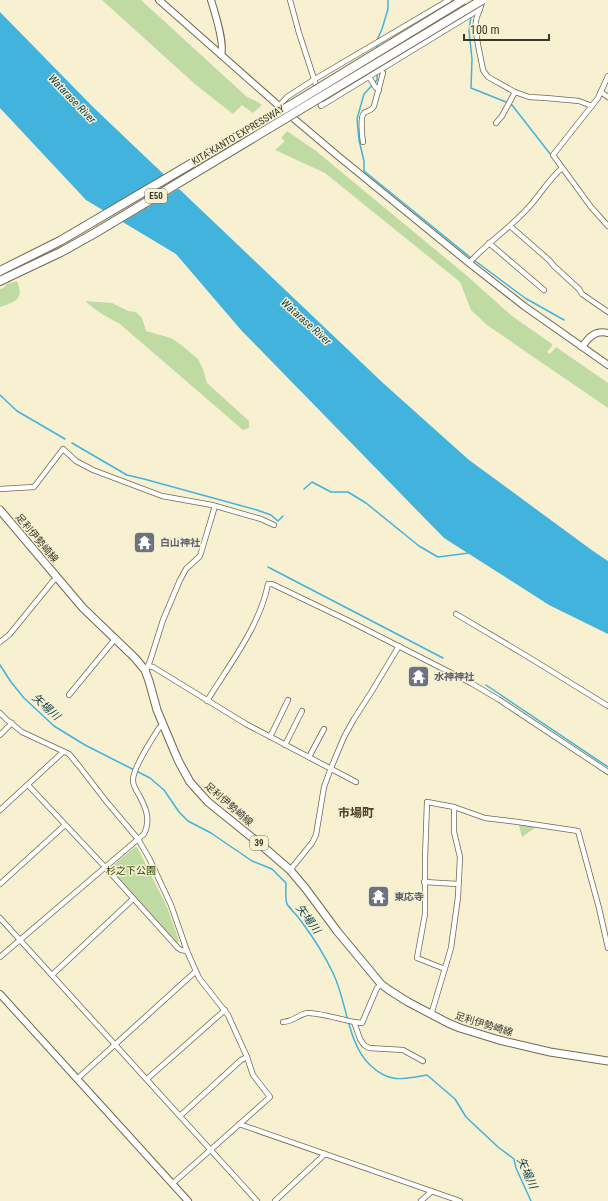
<svg xmlns="http://www.w3.org/2000/svg" width="608" height="1201" font-family="'Roboto Condensed','Noto Sans JP',sans-serif">
<style>
.green{fill:#c0daa4}
.water{fill:#42b3dd}
.pier{fill:#f7f0d1}
.lines{fill:none;stroke-linecap:round;stroke-linejoin:round}
.stream{stroke:#42b3dd;stroke-width:1.5}
.minor-casing{stroke:#70694e;stroke-width:6}
.tertiary-casing{stroke:#70694e;stroke-width:8}
.primary-casing{stroke:#70694e;stroke-width:9}
.motorway-casing{stroke:#70694e;stroke-width:10}
.minor{stroke:#fff;stroke-width:4.5}
.tertiary{stroke:#fff;stroke-width:6}
.primary{stroke:#fff;stroke-width:7}
.motorway{stroke:#fff;stroke-width:8}
.motorway-bridge-casing{stroke:#70694e;stroke-width:10;stroke-linecap:butt}
.motorway-bridge{stroke:#fff;stroke-width:8}
.labels{text-anchor:middle;dominant-baseline:central;stroke-width:3;stroke-linejoin:round;paint-order:stroke}
.shield{fill:#f7f0d1;stroke:#736f5e;stroke-width:1}
.shield-label{font-size:9px;font-weight:bold;fill:#3b382c}
.street-label{font-size:10px;fill:#3b382c;stroke:#f7f0d1}
.worship-label{font-size:10px;font-weight:bold;fill:#5b616d;stroke:#f7f0d1;text-anchor:start}
.park-label{font-size:10px;fill:#273e00;stroke:#f7f0d1}
.water-label{font-size:11px;font-style:italic;fill:#104152;stroke:#f7f0d1}
.quarter-label{font-size:12px;font-weight:bold;fill:#4a442a;stroke:#f7f0d1}
</style>
<rect width="100%" height="100%" fill="#f7f0d1"/>
<g class="green">
<path d="M102 0H141L247 97 258 102 262 105 253 113 242 105 233 114 196 85Z"/>
<path d="M287 131 316 151 466 275 512 316 552 344V346L547 352 550 354 556 347 608 383V408L487 325 471 310 460 282 325 173 275 150 285 141 281 138Z"/>
<path d="M17 281C25 299 15 302 0 307V289L3 288 7 284Z"/>
<path d="M85 301 112 303 128 311 136 312 142 318 146 331 171 338 180 344 198 359 203 369 207 383 249 421V428L243 430 120 324C107 317 96 311 85 301Z"/>
<path d="M518 822 539 825 522 837Z"/>
<path d="M135 847H137L167 907 179 941 177 944 111 870V867Z"/>
</g>
<path class="water" d="M0 12 93 107 383 383 469 460 593 551 608 561V634L549 605 444 538 241 330 176 254 86 200 0 108Z"/>
<path class="pier" d="M166 174 180 188 121 223 102 212Z"/>
<g class="lines">
<g class="stream">
<path d="M471 16 469 31 472 59 471 88 506 102 512 105 551 155"/>
<path d="M377 50V40L382 29 388 9V0"/>
<path d="M377 74V80L364 94 357 119 359 140 364 161V171L471 258"/>
<path d="M474 260 525 298 564 320"/>
<path d="M0 395 17 411 65 439"/>
<path d="M72 443 127 475 144 479 257 510 271 515 278 521 283 516"/>
<path d="M304 489 312 482 331 492H348L366 503 419 546 438 557 469 553"/>
<path d="M268 567 443 658"/>
<path d="M0 665 11 682 24 698 54 726 85 745 150 778 164 790 179 812 188 821 211 833 252 861 272 869 286 883C286 889 285 899 287 904 291 910 297 915 301 921 313 937 324 954 333 973 347 1001 347 1043 370 1065 390 1084 403 1079 427 1075L455 1099 466 1117 498 1147 514 1159 516 1168 531 1201"/>
<path d="M486 685 608 767"/>
</g>
<defs>
<g id="minor">
<path d="M290 0 299 33 319 94 321 106 480 9"/>
<path d="M482 0C482 8 477 13 476 21 474 33 481 57 483 70L485 73 488 77 515 92 529 97 546 98 579 101 592 106"/>
<path d="M608 76 598 98 553 155 591 207 608 226"/>
<path d="M369 77 376 88 379 90"/>
<path d="M601 92 608 97"/>
<path d="M279 106 287 97 315 79 449 0"/>
<path d="M496 123 502 116 515 92"/>
<path d="M363 142C362 136 360 117 364 113 368 110 372 111 374 106L383 73"/>
<path d="M510 226 549 260 554 266 579 289 582 294 608 312"/>
<path d="M489 243 544 290"/>
<path d="M469 263C487 243 510 228 528 208 540 195 549 179 562 168"/>
<path d="M0 489 34 487 63 449 76 461 93 470 162 496 212 505 261 519 274 525"/>
<path d="M456 614 525 655 608 706"/>
<path d="M0 642 9 635 53 581 57 578"/>
<path d="M148 666 153 667 246 724 356 782"/>
<path d="M147 668 150 661 163 620 180 580 186 569 200 556 215 506"/>
<path d="M69 695 115 639"/>
<path d="M207 701C229 665 260 626 268 584H272L349 621 471 683 498 699 608 772"/>
<path d="M0 713 6 719 22 732 69 754 79 766 106 801 138 839 149 858 171 905 187 951 199 978 228 1015 247 1057 253 1075 270 1097 172 1184"/>
<path d="M0 735 12 723"/>
<path d="M270 737 288 700"/>
<path d="M285 745 302 711"/>
<path d="M309 757 324 729"/>
<path d="M28 785 105 867 178 948 181 950 187 951"/>
<path d="M0 810 63 752"/>
<path d="M290 870 312 843 316 835 324 787 331 768 344 737 354 719 372 691 399 646"/>
<path d="M424 882 458 884"/>
<path d="M0 884 65 825"/>
<path d="M0 918 257 1201"/>
<path d="M0 957 144 834C151 820 146 808 139 795 137 791 133 786 133 781 132 769 152 739 159 728L163 725"/>
<path d="M445 969 417 958 425 914V859L427 802 454 807 485 818 518 822 578 831 599 908 608 948"/>
<path d="M52 975 133 899"/>
<path d="M431 1015 451 948 458 897 460 857 454 832V807"/>
<path d="M283 1022C295 1021 297 1015 307 1013 316 1012 344 1020 354 1022L362 1023 377 988 381 984"/>
<path d="M354 1022 360 1039 364 1045 369 1048 403 1050 423 1061"/>
<path d="M77 1079 195 972"/>
<path d="M147 1079 225 1010"/>
<path d="M180 1116 241 1060 247 1057"/>
<path d="M239 1124 460 1201"/>
<path d="M275 1201 325 1154"/>
<path d="M421 1201 432 1191"/>
</g>
<g id="tertiary">
<path d="M159 0 279 106 338 156 469 263 524 306 608 365"/>
<path d="M211 0C215 13 225 44 221 55"/>
<path d="M582 347C589 337 595 330 608 333"/>
<path d="M0 994 188 1201"/>
</g>
<path id="primary" d="M0 510 83 608 135 658 145 670 149 681 157 710 175 753 179 762 190 782 208 802 260 844 290 870 306 889 337 931 381 984 389 990 408 1002 448 1023 460 1028 499 1040 550 1052 608 1061"/>
<path id="motorway" d="M0 281 6 278"/>
</defs>
<use href="#minor" class="minor-casing"/>
<use href="#tertiary" class="tertiary-casing"/>
<use href="#primary" class="primary-casing"/>
<use href="#motorway" class="motorway-casing"/>
<use href="#minor" class="minor"/>
<use href="#tertiary" class="tertiary"/>
<use href="#primary" class="primary"/>
<use href="#motorway" class="motorway"/>
<defs>
<g id="motorway-bridge">
<path d="M0 271 60 241 89 224 296 102 463 0"/>
<path d="M6 278 61 252 95 233 482 0"/>
</g>
</defs>
<use href="#motorway-bridge" class="motorway-bridge-casing"/>
<use href="#motorway-bridge" class="motorway-bridge"/>
</g>
<defs>
<symbol id="temple-square" viewBox="-11 -11 22 22"><rect x="-9" y="-9" width="18" height="18" rx="4" fill="#6b7280" stroke="#f7f0d1"/><path d="M0-6L5-2H3V0L6.5 2.5H4V6H1.5V3h-3V6H-4V2.5H-6.5L-3 0V-2H-5Z" fill="#fff"/></symbol>
</defs>
<g fill-rule="evenodd">
<use href="#temple-square" x="132" y="530" width="25" height="25"/>
<use href="#temple-square" x="406" y="664" width="25" height="25"/>
<use href="#temple-square" x="366" y="884" width="25" height="25"/>
</g>
<g class="labels">
<g class="shield">
<rect x="145" y="189" width="22" height="14" rx="3"/>
<rect x="250" y="836" width="18" height="14" rx="3"/>
</g>
<g class="shield-label">
<text x="156" y="196">E50</text>
<text x="259" y="843">39</text>
</g>
<g class="street-label">
<text transform="translate(238 135) rotate(-31)">KITA-KANTO EXPRESSWAY</text>
<text transform="translate(37 538) rotate(50)">足利伊勢崎線</text>
<text transform="translate(229 804) rotate(41)">足利伊勢崎線</text>
<text transform="translate(484 1024) rotate(17)">足利伊勢崎線</text>
</g>
<g class="worship-label">
<text x="160" y="542">白山神社</text>
<text x="434" y="676">水神神社</text>
<text x="394" y="896">東応寺</text>
</g>
<g class="park-label">
<text x="131" y="870">杉之下公園</text>
</g>
<g class="water-label">
<text transform="translate(72 99) rotate(46)">Watarase River</text>
<text transform="translate(306 322) rotate(42)">Watarase River</text>
<text transform="translate(46 707) rotate(42)">矢場川</text>
<text transform="translate(308 919) rotate(54)">矢場川</text>
<text transform="translate(527 1173) rotate(66)">矢場川</text>
</g>
<g class="quarter-label">
<text x="356" y="813">市場町</text>
</g>
</g>
<path d="M464 34v6h85v-6" fill="none" stroke="#3b382c" stroke-width="2"/>
<text x="470" y="34" font-size="12" fill="#3b382c" stroke="#f7f0d1" stroke-width="3" paint-order="stroke">100 m</text>
</svg>
